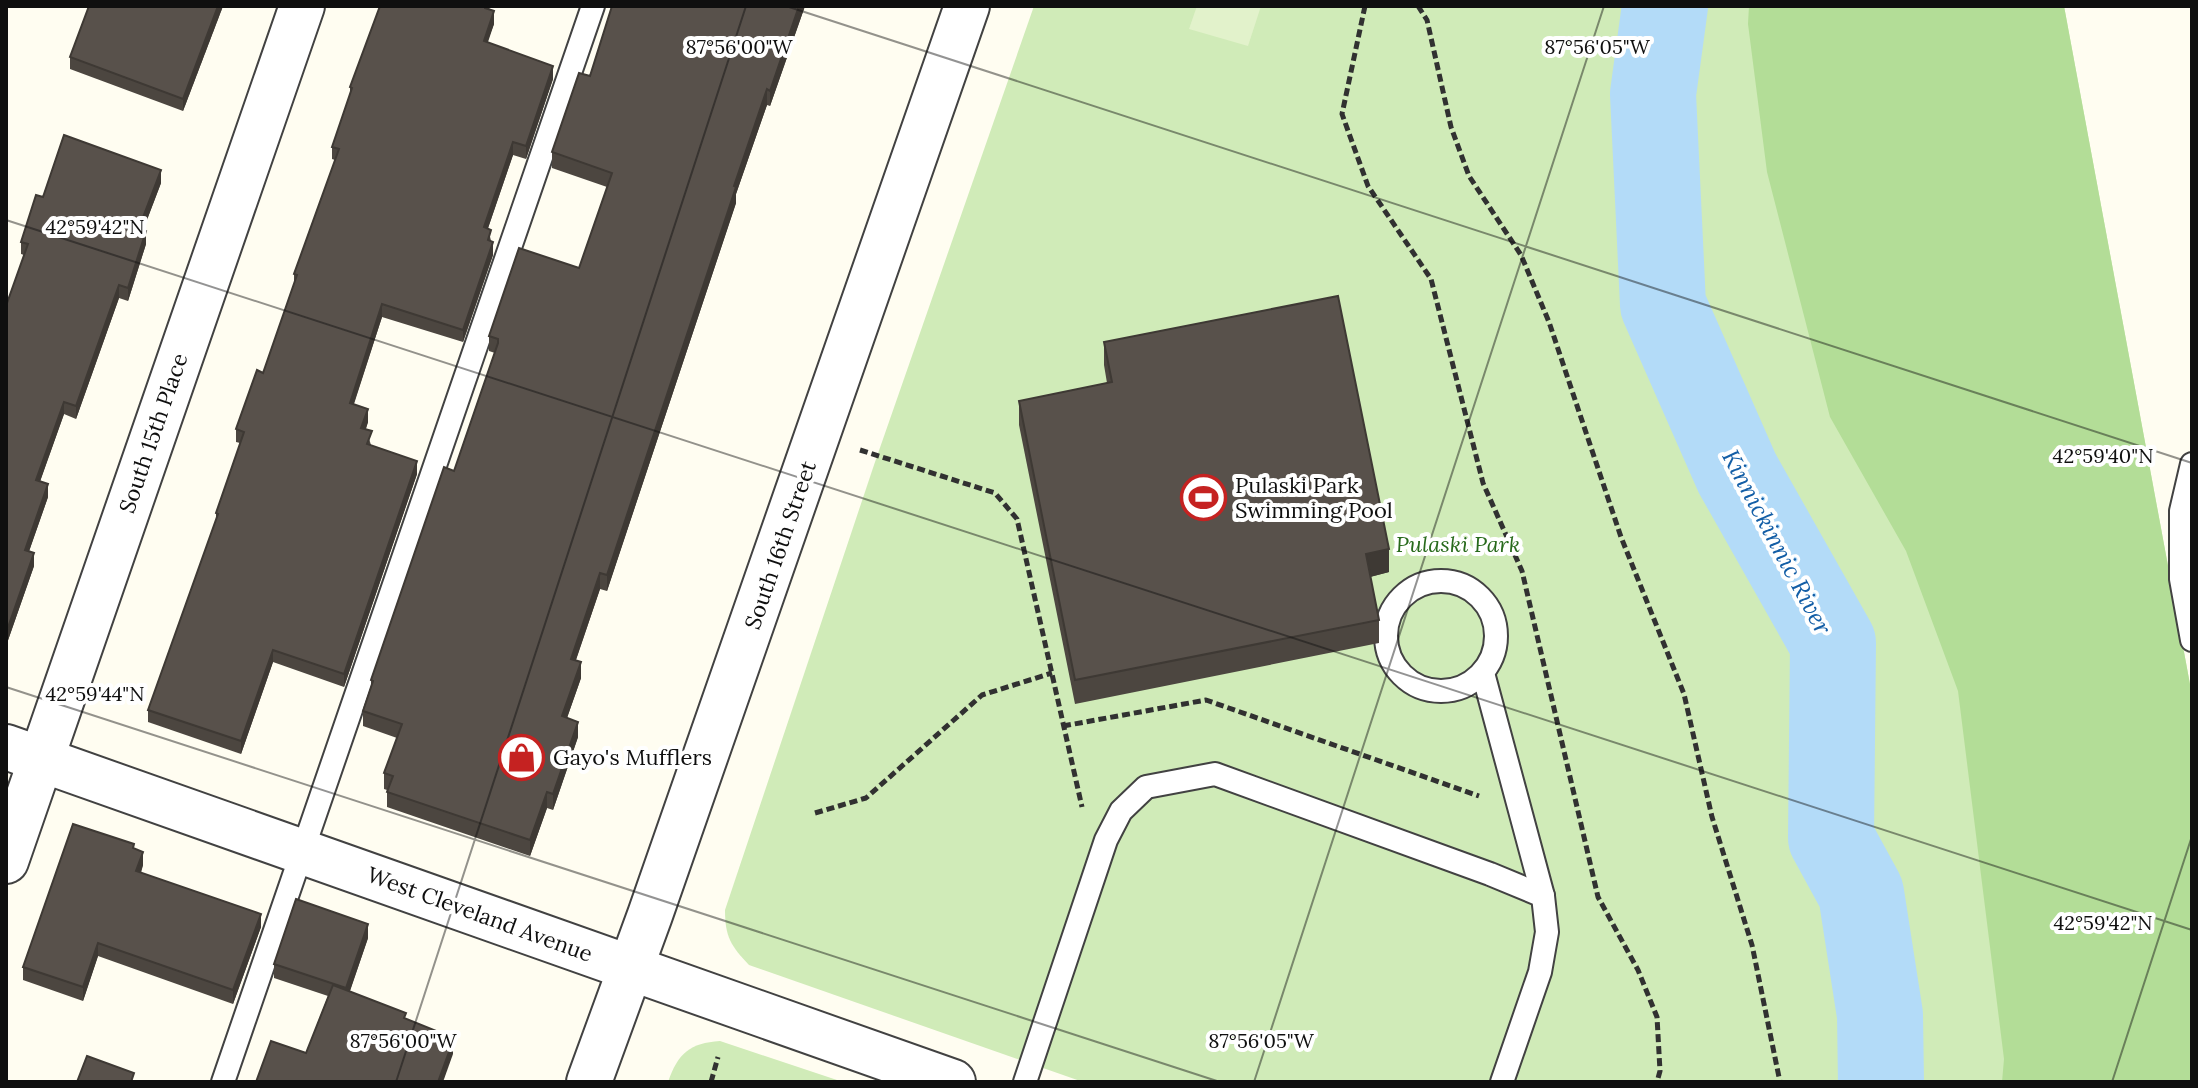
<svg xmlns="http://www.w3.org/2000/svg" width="2198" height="1088" font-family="Lora,serif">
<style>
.green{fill:#d0ebb8}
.forest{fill:#b3dd97}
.pitch{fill:#e2f2cb}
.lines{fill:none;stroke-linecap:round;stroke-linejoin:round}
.river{stroke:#b3dbf8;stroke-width:86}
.service-casing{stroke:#424242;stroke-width:26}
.minor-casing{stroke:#424242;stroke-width:48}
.tertiary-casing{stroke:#424242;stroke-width:48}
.path{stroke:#313131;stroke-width:5;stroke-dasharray:8 4;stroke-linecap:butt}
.service{stroke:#fff;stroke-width:22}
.minor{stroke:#fff;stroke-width:44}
.tertiary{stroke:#fff;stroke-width:44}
.wall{fill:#4c4640}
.shaded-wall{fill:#3e3934}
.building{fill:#58514b;stroke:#3e3934;stroke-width:2}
.ticks{fill:none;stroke:#0f0f0f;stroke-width:2;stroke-opacity:0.45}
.labels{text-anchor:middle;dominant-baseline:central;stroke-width:8;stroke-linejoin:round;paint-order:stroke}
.street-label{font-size:22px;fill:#0f0f0f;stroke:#fff}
.poi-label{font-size:22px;fill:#0f0f0f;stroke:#fff;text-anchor:start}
.park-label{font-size:22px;font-style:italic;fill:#286a1c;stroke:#fff}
.water-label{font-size:24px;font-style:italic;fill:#135ea6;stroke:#fff}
.ticks-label{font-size:20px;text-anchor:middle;fill:#0f0f0f;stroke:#fff;stroke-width:8;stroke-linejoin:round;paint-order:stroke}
</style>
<rect width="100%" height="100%" fill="#fffdf1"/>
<g class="green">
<path d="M1034 6H2064L2192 695V1082H1083L749 965C731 946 725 937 725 910L875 462Z"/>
<path d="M720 1041 843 1082H668C678 1053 690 1043 720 1041Z"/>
</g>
<path class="forest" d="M1749 6H2064L2192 695V1082H2002L2004 1059 1958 691 1906 551 1830 417 1767 172 1748 24Z"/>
<path class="pitch" d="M1197 6H1261L1248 46 1189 29Z"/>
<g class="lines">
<path class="river" d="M1665 6 1653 94 1663 305 1737 473 1833 643 1831 838 1861 893 1880 1015 1881 1082"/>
<defs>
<g id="service">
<path d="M2192 464 2181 511V579L2192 640"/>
<circle cx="1441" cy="636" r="55"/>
<path d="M1483 673 1543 896"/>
<path d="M223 1082 593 6"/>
<path d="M1025 1082 1106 840 1121 811 1146 787 1215 774 1490 874 1543 896 1547 932 1540 972 1502 1082"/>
</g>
<path id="minor" d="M6 861 302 6"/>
<g id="tertiary">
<path d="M6 747 953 1082"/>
<path d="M589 1082 650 915 967 6"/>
</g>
</defs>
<use href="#service" class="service-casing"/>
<use href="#minor" class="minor-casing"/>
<use href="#tertiary" class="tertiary-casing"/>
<g class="path">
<path d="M1365 6 1342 114 1368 186 1431 279 1483 483 1522 571 1598 897 1638 970 1657 1017 1660 1071 1657 1082"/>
<path d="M1418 6 1427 20 1451 127 1469 176 1521 255 1549 322 1621 537 1684 694 1712 817 1752 945 1780 1082"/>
<path d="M860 450 995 493 1017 519 1082 807"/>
<path d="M1063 726 1206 700 1479 796"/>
<path d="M815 813 866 798 982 695 1052 673"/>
<path d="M711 1082 718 1057"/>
</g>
<use href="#service" class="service"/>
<use href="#minor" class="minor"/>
<use href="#tertiary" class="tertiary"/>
</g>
<g class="wall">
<path d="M223 6 183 111 70 69V57Z"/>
<path d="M380 6H490L489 10 494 24 487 42 553 79 526 159 513 155 488 228 491 241 493 255 463 342 382 317 354 404 368 422 366 429 371 445 417 474 344 687 273 662 241 754 148 722V710L216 520V513L240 443 236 442V429L263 373 294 284V274L335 160 332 159V147L350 95V87Z"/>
<path d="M805 6 770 106 767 105 736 194V203L607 591 600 589 576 660 581 678 567 718 578 737 553 810 547 808 530 856 387 807V790L384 789V773L397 738 363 726V711L371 689V680L454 471 495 353 489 351V336L579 268 607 187 552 168V152L590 76Z"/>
<path d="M161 183 143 230 146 244 128 301 119 298 76 419 64 414 40 481 48 497 29 551 34 566 6 646 24 255 21 254V242L43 197Z"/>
<path d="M1104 342 1389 572 1370 577 1379 620V643L1075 704 1019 425V401L1107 383 1104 365Z"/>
<path d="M134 849 143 865 141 873 261 927 233 1004 98 956 83 1001 23 980V967Z"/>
<path d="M368 938 350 991 439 1036 453 1054 306 1053 328 996 274 978V964Z"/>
</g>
<g class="shaded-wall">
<path d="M218 6H223L183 111V99Z"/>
<path d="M799 6H805L770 106V91Z"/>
<path d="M494 11V24L484 54V41Z"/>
<path d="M553 66V79L526 159V146Z"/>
<path d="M767 89V105L736 194V203L607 591V575L734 186Z"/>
<path d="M513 142V155L484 240V227Z"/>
<path d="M161 170V183L139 241V228Z"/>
<path d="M146 231V244L128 301V288Z"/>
<path d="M493 242V255L463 342V330Z"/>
<path d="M119 285V298L76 419V406Z"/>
<path d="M382 304V317L350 415V403Z"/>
<path d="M64 402V414L36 493V480Z"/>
<path d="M368 409V422L361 441V428Z"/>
<path d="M417 461V474L344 687V674Z"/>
<path d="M48 484V497L25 563V550Z"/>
<path d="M1389 549V572L1366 578V554Z"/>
<path d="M34 553V566L6 646V633Z"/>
<path d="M600 573V589L571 674V659Z"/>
<path d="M273 650V662L241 754V741Z"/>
<path d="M581 662V678L562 732V716Z"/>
<path d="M578 722V737L553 810V794Z"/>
<path d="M547 792V808L530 856V840Z"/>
<path d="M143 852V865L136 885V871Z"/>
<path d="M261 914V927L233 1004V990Z"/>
<path d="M368 924V938L346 1002V988Z"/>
<path d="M98 943V956L83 1001V987Z"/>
<path d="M453 1041V1054L443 1082H438Z"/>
</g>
<g class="building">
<path d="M89 6H218L183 99 70 57Z"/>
<path d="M380 6H485V8L494 11 484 41 553 66 526 146 513 142 484 227 491 230 488 240 493 242 463 330 382 304 350 403 368 409 361 428 372 431 367 444 417 461 344 674 273 650 241 741 148 710 218 514 216 513 244 432 236 429 257 370 263 373 297 275 294 274 339 149 332 147 352 88 350 87Z"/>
<path d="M612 6H799L770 91 767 89 734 186 736 187 607 575 600 573 571 659 581 662 562 716 578 722 553 794 547 792 530 840 387 792 393 776 384 773 402 724 363 711 373 681 371 680 444 467 454 471 498 343V339L489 336 519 248 579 268 612 173 552 152 579 73 590 76Z"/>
<path d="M64 135 161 170 139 228 146 231 128 288 119 285 76 406 64 402 36 480 48 484 25 550 34 553 6 633V306L28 244 21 242 36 195 43 197Z"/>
<path d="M1338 296 1389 549 1366 554 1379 620 1075 680 1019 401 1112 382 1104 342Z"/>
<path d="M73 824 134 844 133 848 143 852 136 871 261 914 233 990 98 943 83 987 23 967Z"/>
<path d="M296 899 368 924 346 988 274 964Z"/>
<path d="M333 985 406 1013 404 1018 439 1032 438 1036 453 1041 438 1082H256L271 1041 306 1053Z"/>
<path d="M87 1056 134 1073 131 1082H77Z"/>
</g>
<path class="ticks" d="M786 6 2192 463M6 220 2192 930M6 687 1220 1082M396 1082 746 6M1254 1082 1604 6M2112 1082 2192 836"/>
<defs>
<symbol id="stadium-ring" viewBox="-11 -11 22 22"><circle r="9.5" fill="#fff" stroke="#c52221" stroke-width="1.5"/><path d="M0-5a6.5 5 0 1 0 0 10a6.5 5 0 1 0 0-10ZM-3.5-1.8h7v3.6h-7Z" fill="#c52221"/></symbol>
<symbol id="shop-ring" viewBox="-11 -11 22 22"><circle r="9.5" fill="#fff" stroke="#c52221" stroke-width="1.5"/><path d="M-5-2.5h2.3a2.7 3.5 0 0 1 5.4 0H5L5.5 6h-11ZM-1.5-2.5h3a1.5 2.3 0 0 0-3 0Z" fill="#c52221"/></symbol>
</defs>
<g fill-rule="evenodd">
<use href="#stadium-ring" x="1178" y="472" width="51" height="51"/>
<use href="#shop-ring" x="496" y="732" width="51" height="51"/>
</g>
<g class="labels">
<g class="street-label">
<text transform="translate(153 433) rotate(-71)">South 15th Place</text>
<text transform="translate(780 545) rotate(-71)">South 16th Street</text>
<text transform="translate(480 914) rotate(20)">West Cleveland Avenue</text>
</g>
<g class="poi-label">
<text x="1235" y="485">Pulaski Park<tspan x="1235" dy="25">Swimming Pool</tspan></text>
<text x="553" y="757">Gayo's Mufflers</text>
</g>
<g class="park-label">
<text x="1458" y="544">Pulaski Park</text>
</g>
<g class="water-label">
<text transform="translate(1777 542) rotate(62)">Kinnickinnic River</text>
</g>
</g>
<g class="ticks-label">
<text x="739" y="54">87°56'00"W</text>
<text x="1597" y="54">87°56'05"W</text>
<text x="95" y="234">42°59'42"N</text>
<text x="2103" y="463">42°59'40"N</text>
<text x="95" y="701">42°59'44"N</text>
<text x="2103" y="930">42°59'42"N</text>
<text x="1261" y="1048">87°56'05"W</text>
<text x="403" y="1048">87°56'00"W</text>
</g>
<rect width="2198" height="1088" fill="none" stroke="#0f0f0f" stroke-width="16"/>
</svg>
